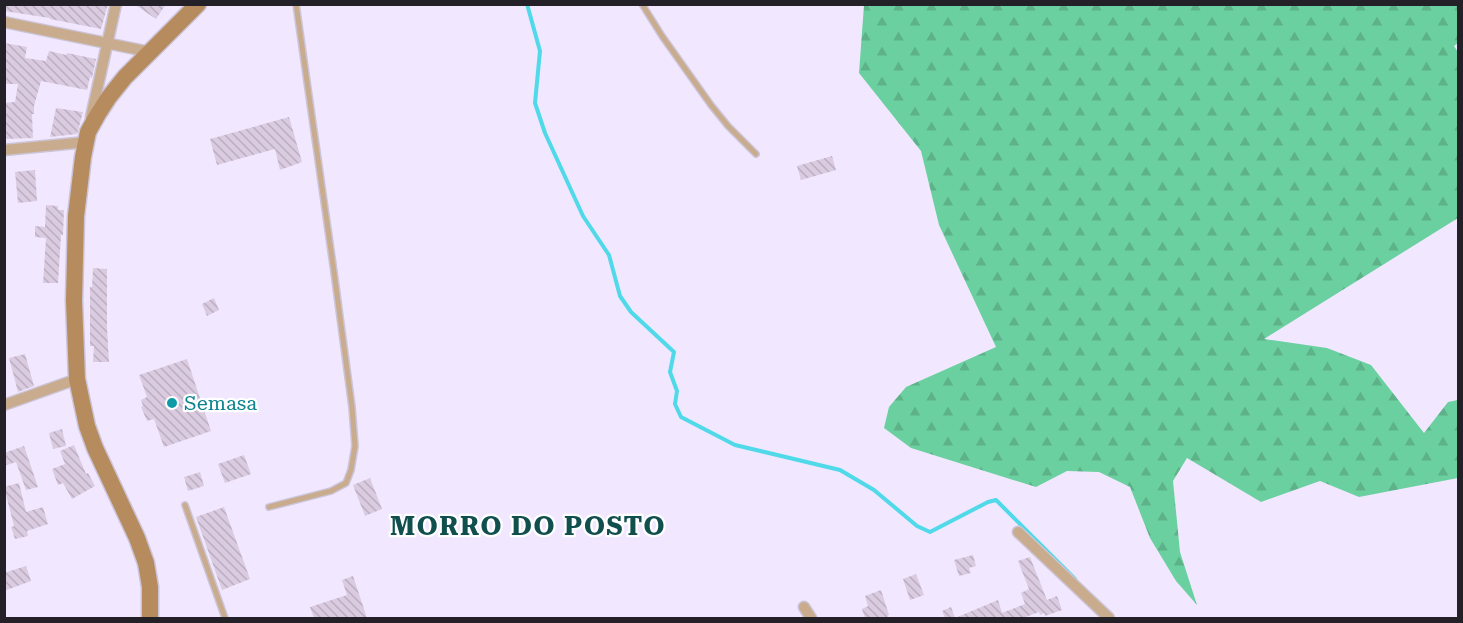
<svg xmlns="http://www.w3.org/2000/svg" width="1463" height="623" font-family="'Roboto Serif',serif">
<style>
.forest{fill:url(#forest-firs)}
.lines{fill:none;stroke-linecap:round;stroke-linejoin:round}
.stream{stroke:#4fd9e9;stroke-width:4}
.building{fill:url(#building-back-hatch)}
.lane-casing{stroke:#ccc4d8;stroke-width:8}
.street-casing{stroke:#ccc4d8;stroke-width:13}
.secondary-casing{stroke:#ccc4d8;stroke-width:19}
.lane{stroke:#c9ac8e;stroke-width:5}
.street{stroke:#c9ac8e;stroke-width:10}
.secondary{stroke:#b68c5e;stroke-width:16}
.culture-dot{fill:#0f9aa8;stroke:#fff;stroke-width:2}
.labels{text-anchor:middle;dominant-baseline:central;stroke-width:4.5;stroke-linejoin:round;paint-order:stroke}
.culture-label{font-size:20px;fill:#0d838f;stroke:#fff;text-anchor:start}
.district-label{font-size:26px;font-weight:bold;letter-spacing:1.5px;fill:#114f4f;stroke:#fff}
</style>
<defs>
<pattern id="forest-firs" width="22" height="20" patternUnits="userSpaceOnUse" patternTransform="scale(1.5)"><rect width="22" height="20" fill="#6bd09f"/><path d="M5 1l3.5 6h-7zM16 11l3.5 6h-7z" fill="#5db289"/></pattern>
<pattern id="building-back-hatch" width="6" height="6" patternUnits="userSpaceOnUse" patternTransform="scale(1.5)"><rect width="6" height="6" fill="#dacbe0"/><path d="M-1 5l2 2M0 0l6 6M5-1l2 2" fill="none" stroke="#bbaec0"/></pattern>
</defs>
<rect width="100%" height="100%" fill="#f1e8ff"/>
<path class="forest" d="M864 5H1458V43L1454 46 1458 52V218L1264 339 1327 348 1371 365 1424 433 1448 402 1458 400V478L1359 497 1320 481 1261 502 1187 458 1173 481 1180 552 1197 605 1176 581 1150 538 1130 487 1099 472 1067 471 1036 487 911 448 884 428 889 407 906 387 996 347 939 225 921 151 859 73Z"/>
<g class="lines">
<path class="stream" d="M527 4 540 51 535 103 545 133 583 216 609 255 620 296 631 312 674 352 670 372 677 391 675 404 681 417 735 445 840 470 874 490 917 526 930 532 988 502 996 500 1075 579"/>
</g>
<g class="building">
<path d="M4 4H108L101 29 50 19V18L4 11Z"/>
<path d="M134 4H166L156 19Z"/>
<path d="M4 43 27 47 25 58 46 61 49 51 66 55 67 53 96 59 92 78 90 77 87 90 41 81 34 106V114H32L33 138 4 139V103L15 102 18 84H4L6 70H4Z"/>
<path d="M56 108 83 112 77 134 50 137Z"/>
<path d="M289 117 302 162 280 170 275 149 217 165 210 139Z"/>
<path d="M832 156 836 170 801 180 797 166Z"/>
<path d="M35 170 37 201 18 203 15 172Z"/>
<path d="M46 205 58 206V210H64L63 235H61L58 283H43L46 238 35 237V226L45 227Z"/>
<path d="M93 268 107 269V328L109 362H93L94 346H90V287H92Z"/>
<path d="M214 298 219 310 207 316 202 304Z"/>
<path d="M25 354 34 386 18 392 9 358Z"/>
<path d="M187 359 211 431 164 447 154 419 147 421 141 407 143 406 141 400 147 397 139 375Z"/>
<path d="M62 429 66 446 53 449 49 433Z"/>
<path d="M74 445 86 474 88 473 95 486 72 499 63 483 58 485 52 469 65 464 60 451Z"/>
<path d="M24 446 38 487 26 490 16 462 4 466V453Z"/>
<path d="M244 455 251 474 225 483 218 464Z"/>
<path d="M200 472 204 486 188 491 184 477Z"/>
<path d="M370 478 382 509 365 516 353 485Z"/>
<path d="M19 483 26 512 43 507 48 524 27 531 28 536 15 539 11 527 14 526 4 487Z"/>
<path d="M224 507 250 579 222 590 196 517Z"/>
<path d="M973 555 976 566 969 568 971 573 959 576 954 560Z"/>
<path d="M1030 557 1047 600 1057 596 1062 610 1045 616 1044 613 1040 615 1039 612 1023 618H945L942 611 951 607 955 618 998 600 1002 613 1025 604 1021 593 1029 589 1018 561Z"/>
<path d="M26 566 31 581 4 591V573Z"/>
<path d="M916 574 924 595 910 600 903 579Z"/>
<path d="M353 576 367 618H314L310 607 347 595 342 580Z"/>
<path d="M881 590 889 615 887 616 889 618H865L862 609 868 606 865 596Z"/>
</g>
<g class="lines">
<defs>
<g id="lane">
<path d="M642 4 662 36 711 105 728 126 756 154"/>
<path d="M185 505 225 618"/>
<path d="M269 507 331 491 346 483 351 470 355 446 352 407 334 272 296 4"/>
</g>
<g id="street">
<path d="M4 22 150 52"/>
<path d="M91 117 116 4"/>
<path d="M4 150 86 142"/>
<path d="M4 405 77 379"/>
<path d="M1018 532 1109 618"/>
<path d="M804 607 811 618"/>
</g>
<path id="secondary" d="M150 618V587L146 563 137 538 95 448 87 426 77 379 74 301 76 216 83 157 88 132 98 114 109 97 125 77 198 4"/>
</defs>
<use href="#lane" class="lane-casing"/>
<use href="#street" class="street-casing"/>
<use href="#secondary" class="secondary-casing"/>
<use href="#lane" class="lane"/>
<use href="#street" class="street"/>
<use href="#secondary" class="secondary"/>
</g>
<circle class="culture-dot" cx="172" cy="403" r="6"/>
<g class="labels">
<g class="culture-label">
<text x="184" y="403">Semasa</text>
</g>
<g class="district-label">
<text x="528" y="526">MORRO DO POSTO</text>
</g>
</g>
<rect width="1463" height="623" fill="none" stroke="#242028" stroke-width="12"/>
</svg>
